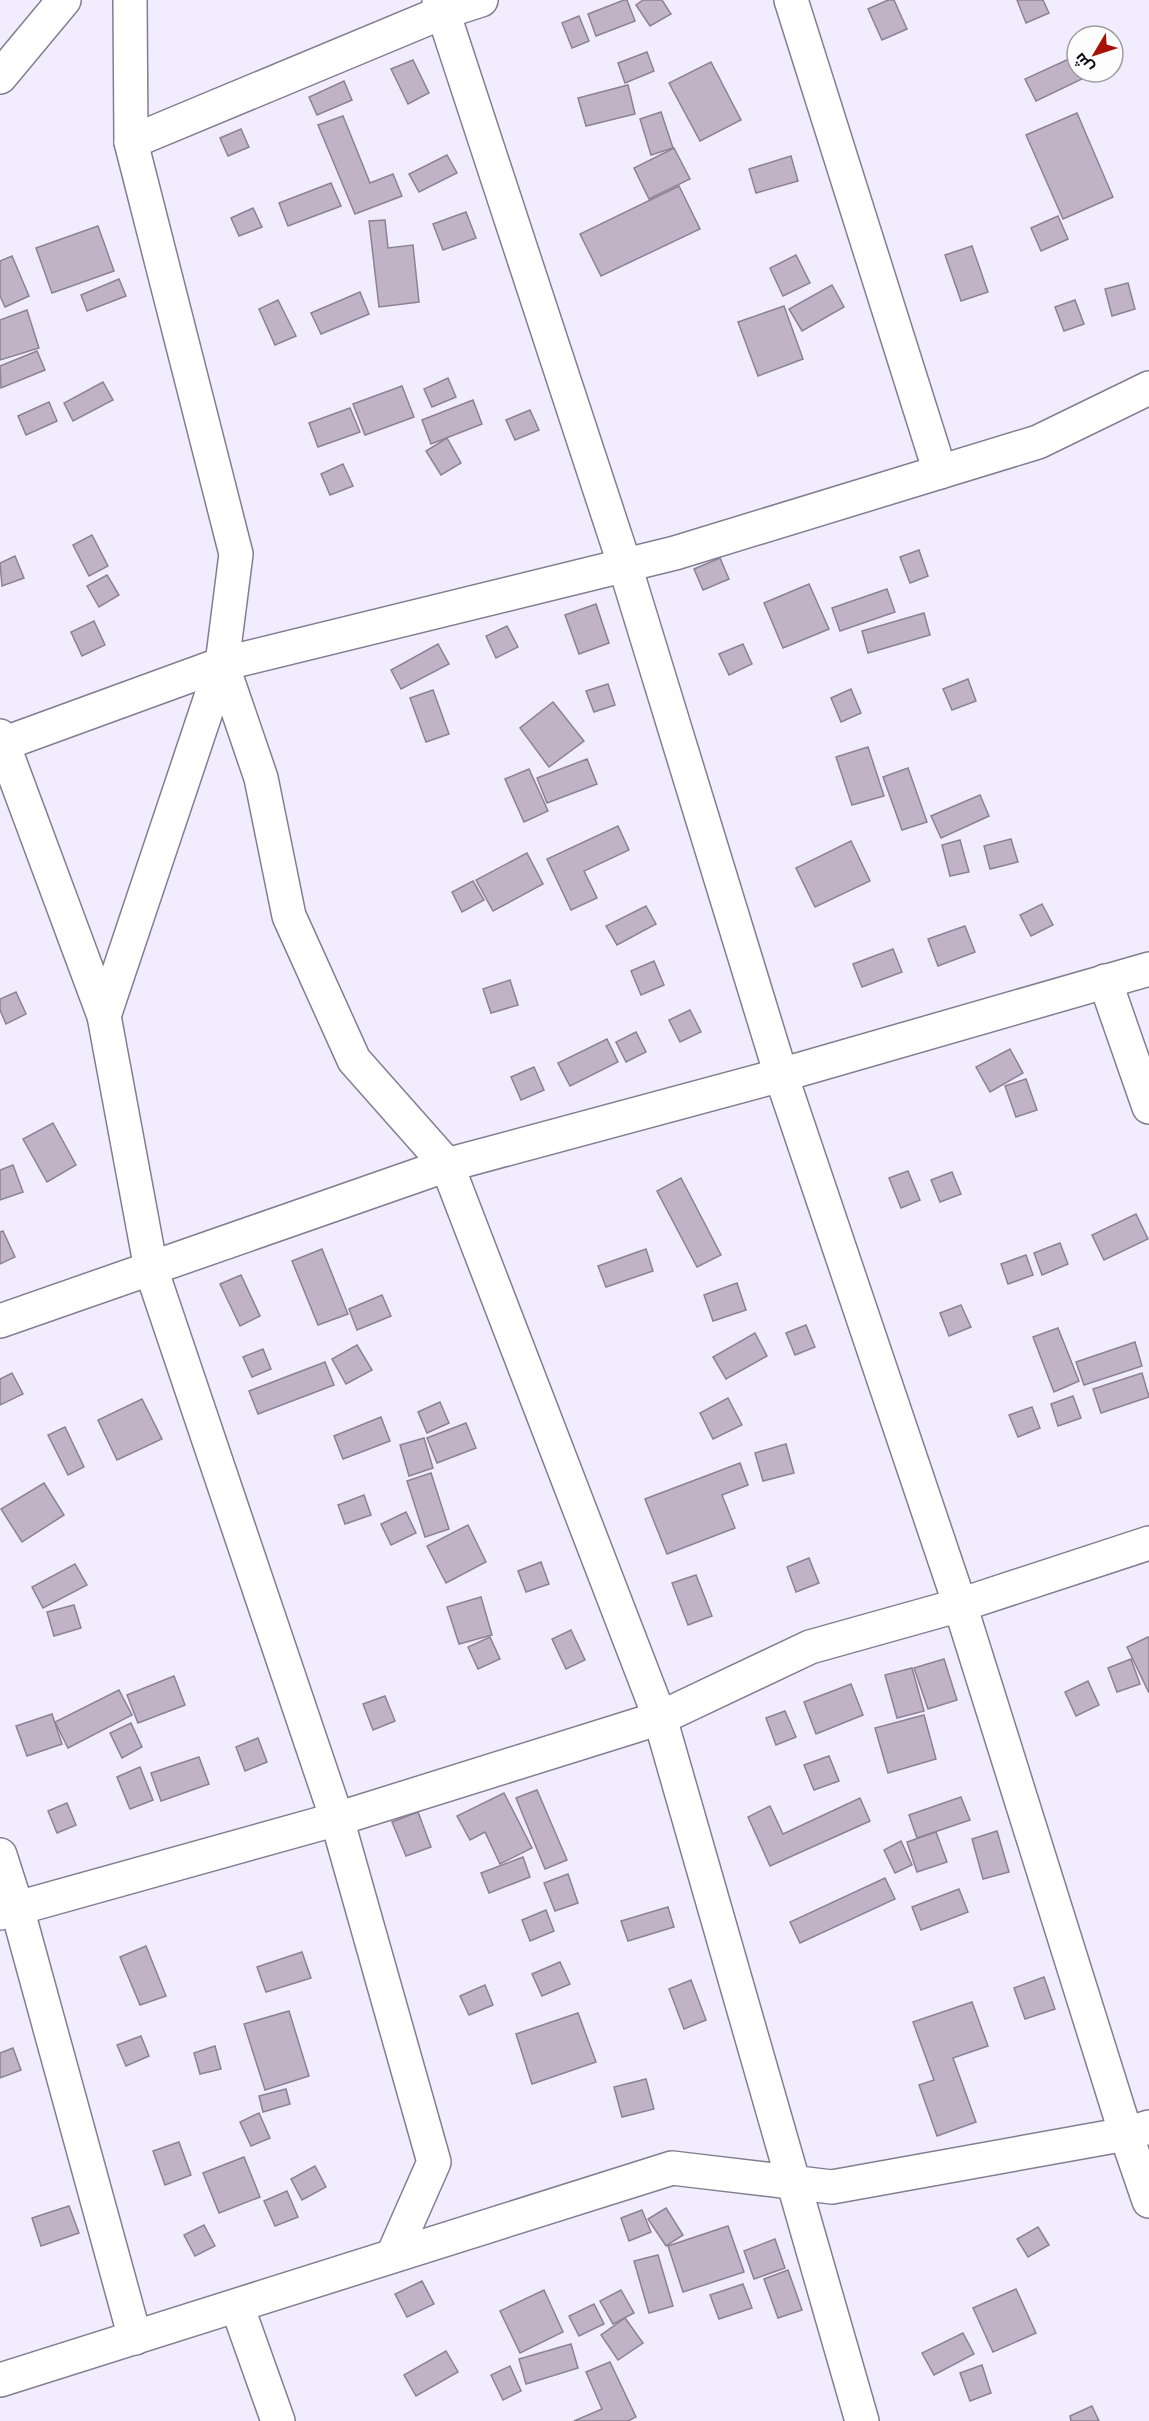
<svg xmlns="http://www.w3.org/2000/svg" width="1149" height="2421" font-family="Lato,Cairo,sans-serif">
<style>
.building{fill:#c0b3c6;stroke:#8d8293;stroke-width:1.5}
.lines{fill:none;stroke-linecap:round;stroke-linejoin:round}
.minor-casing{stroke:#827e91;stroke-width:36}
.minor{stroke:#fff;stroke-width:33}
</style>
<rect width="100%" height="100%" fill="#f1edfe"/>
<g class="building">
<path d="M624 0H627L635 21 596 36 588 14Z"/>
<path d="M643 0H662L671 14 650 26 636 5Z"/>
<path d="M888 0H894L907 29 882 40 868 9Z"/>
<path d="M1017 0H1043L1049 13 1026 23Z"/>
<path d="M579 16 589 41 572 48 562 23Z"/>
<path d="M647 52 654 71 625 83 618 63Z"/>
<path d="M1071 58 1082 79 1036 101 1025 79Z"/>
<path d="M413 60 429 93 408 104 391 69Z"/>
<path d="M711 62 741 120 700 141 669 83Z"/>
<path d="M344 81 352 100 317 115 309 97Z"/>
<path d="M628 85 635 114 586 126 578 98Z"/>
<path d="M661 112 673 148 651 155 640 119Z"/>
<path d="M1077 113 1113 197 1063 219 1026 135Z"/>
<path d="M343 116 370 183 393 174 402 196 355 214 318 125Z"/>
<path d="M241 129 249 147 228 156 220 138Z"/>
<path d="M674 148 690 179 649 199 634 168Z"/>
<path d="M447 155 457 173 419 192 409 174Z"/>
<path d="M791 156 798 181 756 193 749 169Z"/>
<path d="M331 183 341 206 288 226 279 203Z"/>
<path d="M679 186 700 229 601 276 580 234Z"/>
<path d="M253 208 262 227 239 236 231 218Z"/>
<path d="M466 212 476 238 443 250 433 224Z"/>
<path d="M1058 216 1068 239 1041 251 1031 228Z"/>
<path d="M385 220 388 248 413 245 419 302 379 307 369 221Z"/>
<path d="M98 226 114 271 52 293 36 248Z"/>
<path d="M972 246 988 292 961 301 945 255Z"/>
<path d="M796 255 810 283 783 296 770 268Z"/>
<path d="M12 256 29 296 5 307 0 296V261Z"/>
<path d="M119 279 126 296 87 311 81 295Z"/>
<path d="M1128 283 1135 309 1112 316 1105 289Z"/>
<path d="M832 285 844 307 802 331 789 309Z"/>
<path d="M360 292 369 314 321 334 311 313Z"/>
<path d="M278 300 296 336 275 345 259 309Z"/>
<path d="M1075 300 1084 324 1064 331 1055 307Z"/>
<path d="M784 306 803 359 758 376 738 322Z"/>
<path d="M27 310 39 348 0 360V320Z"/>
<path d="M37 351 45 370 1 388 0 366Z"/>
<path d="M448 378 456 397 432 407 424 389Z"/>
<path d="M103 382 113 400 73 421 64 403Z"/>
<path d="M402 386 414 417 365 435 353 404Z"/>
<path d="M473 400 482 424 431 444 422 420Z"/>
<path d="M49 402 57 421 26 435 18 416Z"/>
<path d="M350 408 360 432 318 447 309 423Z"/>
<path d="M530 410 539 430 515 440 506 420Z"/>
<path d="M447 438 461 463 441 475 426 451Z"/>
<path d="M343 464 353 486 330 495 321 474Z"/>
<path d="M92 535 108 566 89 576 73 545Z"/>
<path d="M919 550 928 576 910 583 900 557Z"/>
<path d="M15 556 24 578 2 586 0 563Z"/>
<path d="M720 558 729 579 703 590 694 569Z"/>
<path d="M107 575 119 595 99 607 87 586Z"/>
<path d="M809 584 829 629 783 648 764 603Z"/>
<path d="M887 589 895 612 840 631 832 608Z"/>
<path d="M596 604 609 643 579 654 565 615Z"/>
<path d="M924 613 930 635 868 653 862 631Z"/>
<path d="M94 621 105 645 82 656 71 632Z"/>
<path d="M507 626 518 647 496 658 486 636Z"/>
<path d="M438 644 449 664 401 689 391 670Z"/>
<path d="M743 644 752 664 729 675 719 654Z"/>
<path d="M968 679 976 701 952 710 943 689Z"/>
<path d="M608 684 615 705 594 712 586 691Z"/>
<path d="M851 689 861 713 841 722 831 698Z"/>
<path d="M433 690 449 734 426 742 410 698Z"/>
<path d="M553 702 584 741 549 767 520 728Z"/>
<path d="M868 747 884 796 852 805 836 757Z"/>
<path d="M587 759 597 784 547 803 537 778Z"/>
<path d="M908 768 927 822 902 830 883 777Z"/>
<path d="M529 769 548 811 524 822 505 779Z"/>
<path d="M980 795 989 816 941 838 931 816Z"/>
<path d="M618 826 629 850 584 871 597 898 571 910 547 859Z"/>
<path d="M1011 839 1018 862 990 869 984 846Z"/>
<path d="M960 840 969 872 950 876 942 845Z"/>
<path d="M851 841 870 881 815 907 796 868Z"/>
<path d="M527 853 543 884 493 911 476 880Z"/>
<path d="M473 881 484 900 462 912 452 892Z"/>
<path d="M1042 904 1053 925 1031 936 1020 915Z"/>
<path d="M646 906 656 924 617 945 606 926Z"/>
<path d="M965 926 975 952 938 966 928 939Z"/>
<path d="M893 949 902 972 862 987 853 964Z"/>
<path d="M654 961 664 985 641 995 631 971Z"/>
<path d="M510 980 518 1005 491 1013 483 989Z"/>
<path d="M16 992 26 1014 6 1024 0 1010V999Z"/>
<path d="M690 1010 701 1032 680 1042 669 1020Z"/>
<path d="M636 1032 646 1052 626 1062 616 1042Z"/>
<path d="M607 1039 618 1062 570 1086 558 1063Z"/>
<path d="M1010 1049 1023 1073 990 1092 976 1067Z"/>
<path d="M534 1067 544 1090 521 1100 511 1077Z"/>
<path d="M1026 1079 1037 1110 1016 1117 1005 1086Z"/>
<path d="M53 1123 76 1165 47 1182 23 1139Z"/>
<path d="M13 1165 23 1192 0 1200V1170Z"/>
<path d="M908 1171 920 1200 901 1208 889 1178Z"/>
<path d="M952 1172 961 1194 940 1202 931 1180Z"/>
<path d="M681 1178 721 1255 697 1267 657 1191Z"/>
<path d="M1136 1214 1148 1239 1104 1260 1092 1235Z"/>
<path d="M3 1231 15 1257 0 1264V1232Z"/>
<path d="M1060 1243 1068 1264 1042 1275 1034 1253Z"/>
<path d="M322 1249 348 1314 318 1325 292 1261Z"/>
<path d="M646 1249 653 1271 606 1287 598 1266Z"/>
<path d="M1026 1255 1033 1275 1008 1284 1001 1264Z"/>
<path d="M241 1275 260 1316 240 1326 220 1284Z"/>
<path d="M737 1283 746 1310 713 1321 704 1295Z"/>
<path d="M382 1295 391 1316 357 1330 349 1309Z"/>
<path d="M961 1305 971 1327 949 1336 940 1313Z"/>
<path d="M806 1325 815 1347 795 1355 786 1333Z"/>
<path d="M1058 1328 1079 1381 1054 1392 1033 1337Z"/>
<path d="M755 1333 767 1356 726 1379 713 1357Z"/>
<path d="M1135 1342 1142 1366 1084 1385 1076 1362Z"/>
<path d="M357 1345 372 1370 346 1384 332 1359Z"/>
<path d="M263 1349 271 1369 252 1377 243 1357Z"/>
<path d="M325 1362 334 1385 258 1414 249 1391Z"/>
<path d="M12 1373 23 1394 0 1405V1379Z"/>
<path d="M1142 1373 1149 1397 1101 1413 1093 1389Z"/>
<path d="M1073 1396 1081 1418 1058 1426 1051 1404Z"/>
<path d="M728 1398 742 1425 713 1439 700 1413Z"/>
<path d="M142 1399 162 1439 117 1460 98 1420Z"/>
<path d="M440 1402 449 1423 427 1433 418 1412Z"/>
<path d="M1032 1407 1040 1428 1018 1437 1009 1415Z"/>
<path d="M381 1417 390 1441 343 1459 334 1436Z"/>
<path d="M466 1423 476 1448 437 1463 427 1438Z"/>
<path d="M65 1427 84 1467 68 1475 48 1435Z"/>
<path d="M424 1438 433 1468 409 1476 400 1445Z"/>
<path d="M786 1444 794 1473 763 1481 755 1453Z"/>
<path d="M740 1463 748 1485 722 1495 735 1528 667 1554 645 1499Z"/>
<path d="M431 1473 449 1529 425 1537 407 1481Z"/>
<path d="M44 1483 64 1515 22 1542 1 1509Z"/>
<path d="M364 1495 371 1515 345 1524 338 1505Z"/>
<path d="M406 1512 416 1533 391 1545 381 1524Z"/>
<path d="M468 1525 486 1562 446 1583 427 1546Z"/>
<path d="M809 1558 819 1583 796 1592 787 1567Z"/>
<path d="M541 1562 549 1584 526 1592 518 1571Z"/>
<path d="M75 1564 87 1585 43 1608 32 1587Z"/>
<path d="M696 1575 712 1616 688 1625 672 1583Z"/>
<path d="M481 1597 492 1635 459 1644 447 1607Z"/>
<path d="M74 1605 81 1628 54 1636 47 1612Z"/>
<path d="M571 1630 585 1660 566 1669 552 1639Z"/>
<path d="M490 1637 500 1659 478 1669 468 1647Z"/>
<path d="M1148 1637 1149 1638V1693L1127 1647Z"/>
<path d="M944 1659 957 1700 928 1709 914 1668Z"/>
<path d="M1131 1659 1140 1684 1117 1692 1108 1668Z"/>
<path d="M912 1668 924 1711 897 1718 885 1675Z"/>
<path d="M174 1676 185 1705 138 1723 127 1695Z"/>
<path d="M1088 1681 1099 1705 1076 1716 1065 1692Z"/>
<path d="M851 1684 863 1715 816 1734 804 1702Z"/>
<path d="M119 1690 132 1715 68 1748 55 1722Z"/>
<path d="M385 1696 395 1721 373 1730 363 1704Z"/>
<path d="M785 1711 796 1737 776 1745 766 1718Z"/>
<path d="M52 1714 62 1744 27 1756 16 1726Z"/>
<path d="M924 1715 936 1759 888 1773 875 1728Z"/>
<path d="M131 1723 142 1747 122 1758 110 1733Z"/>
<path d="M258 1738 267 1762 245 1771 236 1747Z"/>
<path d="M829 1756 839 1781 814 1790 804 1765Z"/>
<path d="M199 1757 209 1784 161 1801 151 1773Z"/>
<path d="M140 1767 153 1800 130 1809 117 1777Z"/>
<path d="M537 1790 567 1860 545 1869 516 1798Z"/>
<path d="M504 1793 532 1848 500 1864 485 1832 470 1840 457 1816Z"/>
<path d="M961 1797 970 1820 917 1838 909 1815Z"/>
<path d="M860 1798 870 1821 770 1866 748 1817 770 1806 783 1834Z"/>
<path d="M67 1803 76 1825 57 1833 48 1811Z"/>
<path d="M418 1812 431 1847 406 1856 392 1822Z"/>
<path d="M997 1831 1009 1872 983 1879 972 1839Z"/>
<path d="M936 1832 947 1862 917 1872 907 1842Z"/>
<path d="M901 1841 912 1865 895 1873 884 1850Z"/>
<path d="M523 1857 530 1877 489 1893 481 1873Z"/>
<path d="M568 1874 578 1903 555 1911 544 1883Z"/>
<path d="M885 1878 895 1899 800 1943 790 1922Z"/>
<path d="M959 1889 968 1912 921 1930 912 1907Z"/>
<path d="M668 1907 674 1927 628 1941 621 1921Z"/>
<path d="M546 1910 554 1931 530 1941 522 1920Z"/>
<path d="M146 1946 166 1996 140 2005 120 1957Z"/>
<path d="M302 1952 311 1978 266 1992 257 1967Z"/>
<path d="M560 1962 570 1984 542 1996 532 1974Z"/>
<path d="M1044 1977 1055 2009 1025 2019 1014 1988Z"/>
<path d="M691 1980 706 2020 684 2029 669 1989Z"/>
<path d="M485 1985 493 2005 469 2015 460 1996Z"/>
<path d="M972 2002 988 2046 953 2058 976 2122 937 2136 919 2085 934 2080 913 2022Z"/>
<path d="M289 2011 309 2076 265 2090 244 2024Z"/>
<path d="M578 2013 596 2062 532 2084 516 2034Z"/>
<path d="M141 2036 149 2056 126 2066 117 2045Z"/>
<path d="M215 2046 221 2069 200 2074 194 2053Z"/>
<path d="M13 2048 21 2070 0 2078V2053Z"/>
<path d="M646 2079 654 2109 622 2117 614 2087Z"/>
<path d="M286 2089 290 2104 263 2112 259 2096Z"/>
<path d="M259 2113 270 2138 251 2146 240 2122Z"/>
<path d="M179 2142 191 2175 165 2185 153 2151Z"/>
<path d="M244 2157 260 2197 219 2213 203 2173Z"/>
<path d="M315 2166 326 2187 302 2200 291 2179Z"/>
<path d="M287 2191 298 2217 275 2226 264 2201Z"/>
<path d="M69 2206 79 2233 41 2246 32 2218Z"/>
<path d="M666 2208 683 2235 666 2246 648 2219Z"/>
<path d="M642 2210 651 2232 629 2241 621 2218Z"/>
<path d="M204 2225 215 2246 195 2256 184 2235Z"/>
<path d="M728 2226 744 2272 683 2292 668 2246Z"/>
<path d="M1038 2227 1049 2245 1028 2257 1017 2239Z"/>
<path d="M775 2239 785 2268 754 2279 744 2251Z"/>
<path d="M658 2255 673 2306 649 2313 634 2261Z"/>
<path d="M788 2270 802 2310 778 2318 764 2279Z"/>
<path d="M422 2281 434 2304 407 2317 395 2294Z"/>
<path d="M743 2284 752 2308 719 2319 710 2295Z"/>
<path d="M1016 2289 1036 2333 993 2352 973 2308Z"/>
<path d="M544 2290 563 2332 520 2353 500 2311Z"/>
<path d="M621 2290 634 2313 613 2324 600 2301Z"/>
<path d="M594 2304 604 2324 579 2336 569 2316Z"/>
<path d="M625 2318 643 2343 618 2360 601 2335Z"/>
<path d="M963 2333 974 2354 934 2375 922 2353Z"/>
<path d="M571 2344 578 2368 526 2384 519 2359Z"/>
<path d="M446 2351 458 2372 416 2396 404 2375Z"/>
<path d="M610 2362 636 2417 628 2421H574L602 2409 586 2372Z"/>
<path d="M982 2365 991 2393 970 2401 960 2373Z"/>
<path d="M510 2366 521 2391 503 2400 491 2375Z"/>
<path d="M1092 2406 1099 2421H1071L1070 2416Z"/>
</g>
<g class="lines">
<defs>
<g id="minor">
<path d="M439 0 625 566 781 1075 960 1605 1126 2134 1149 2201"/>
<path d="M791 0 940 472"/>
<path d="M0 77 64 0"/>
<path d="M131 142 441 13 481 0"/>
<path d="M222 664 261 778 289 916 354 1060 447 1165 660 1718 862 2421"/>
<path d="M0 736 104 1016 151 1269 337 1819 434 2162 393 2255"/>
<path d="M0 745 222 664 675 553 1038 442 1149 388"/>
<path d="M1105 981 1149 1107"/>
<path d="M104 1016 222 664 236 554 131 142 130 0"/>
<path d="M0 1321 447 1165 781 1075 1149 969"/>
<path d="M0 1855 17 1908 135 2338"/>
<path d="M0 1913 337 1819 660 1718 810 1647 960 1605 1149 1543"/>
<path d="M237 2306 278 2421"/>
<path d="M0 2380 672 2168 832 2187 1126 2134 1149 2127"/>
</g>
</defs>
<use href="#minor" class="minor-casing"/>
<use href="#minor" class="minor"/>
</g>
<g transform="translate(1095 54) rotate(231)"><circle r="28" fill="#fdfdfd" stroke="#9d9d9f" stroke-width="1.5"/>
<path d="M0-4.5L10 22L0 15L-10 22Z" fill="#a61304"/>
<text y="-9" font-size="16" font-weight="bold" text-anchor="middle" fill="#0e0c13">ش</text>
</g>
</svg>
